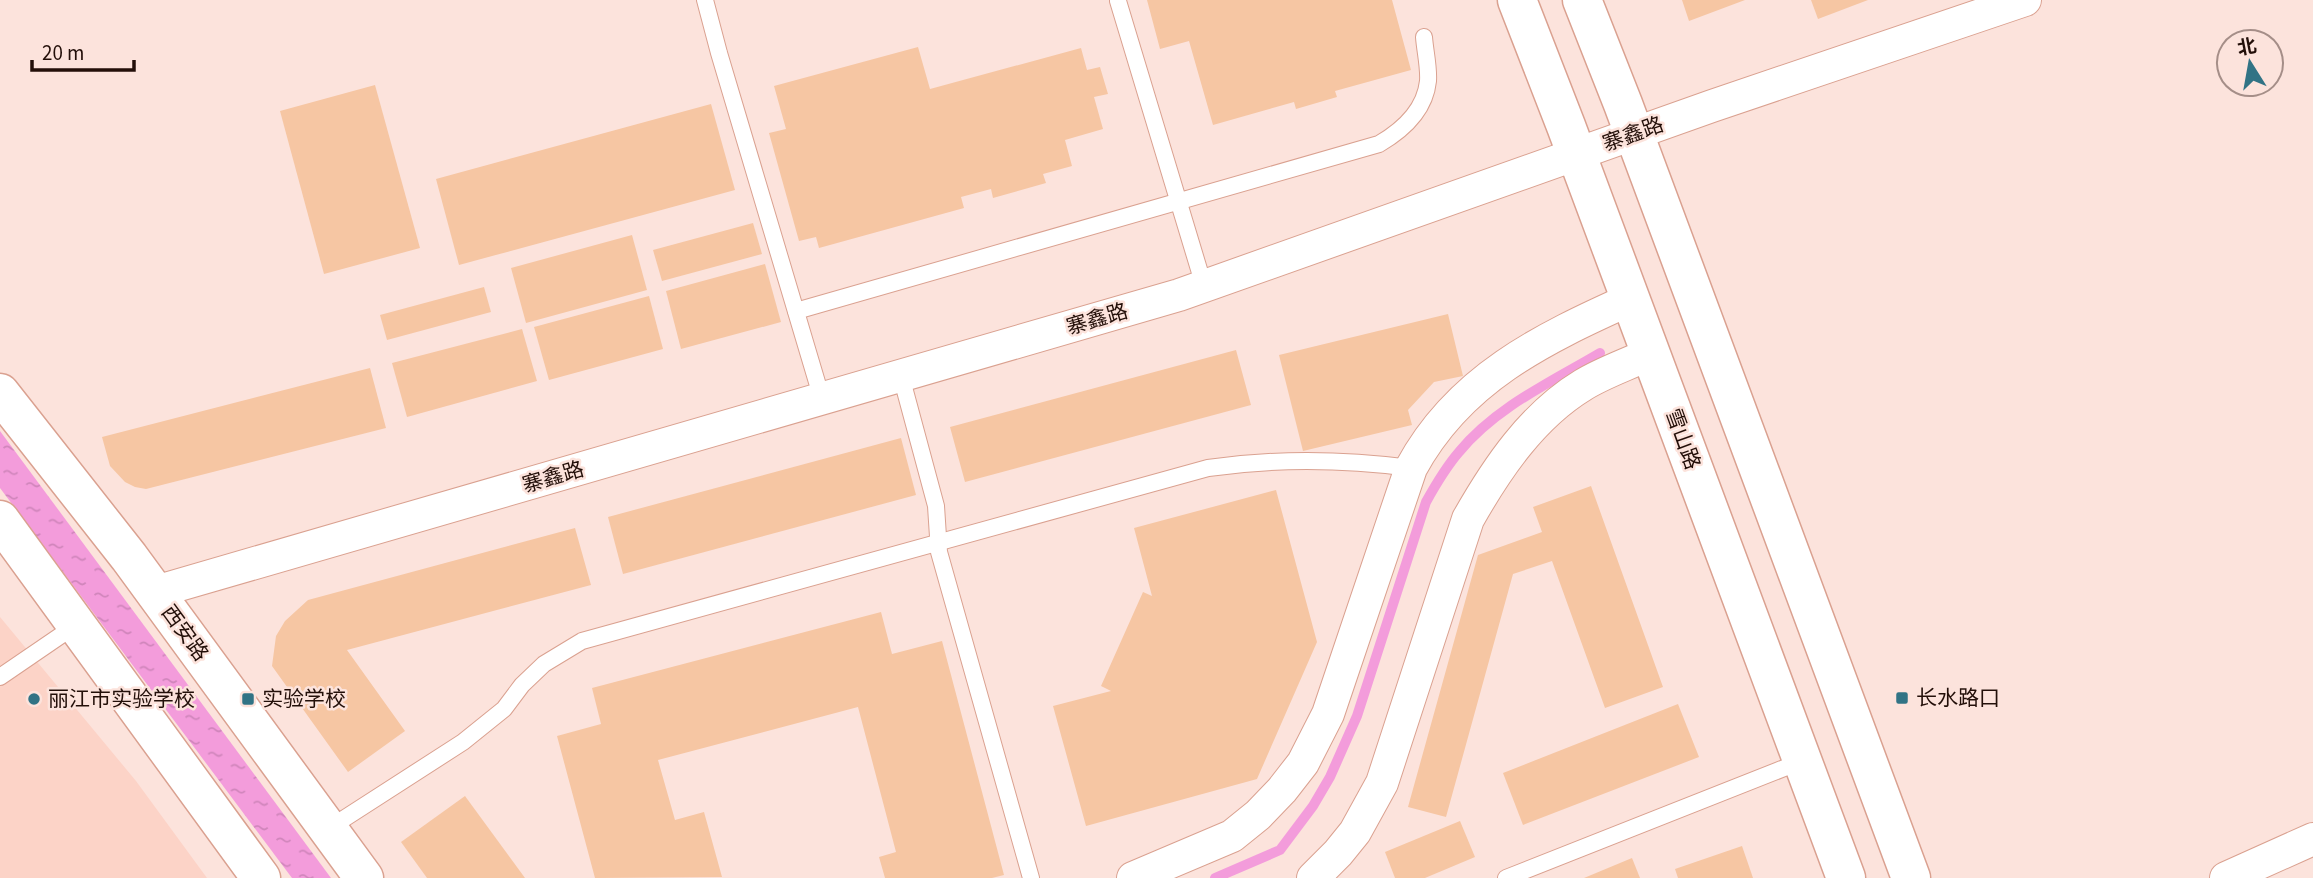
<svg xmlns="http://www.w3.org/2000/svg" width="2313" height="878" font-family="'Source Sans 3','Noto Sans SC',sans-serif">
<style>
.built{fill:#fcd3c7}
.water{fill:url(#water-ripples)}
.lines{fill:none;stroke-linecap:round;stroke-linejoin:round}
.stream{stroke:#f39cdb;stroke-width:10}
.building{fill:#f6c6a3}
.service-casing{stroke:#daa190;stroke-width:18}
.minor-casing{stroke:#daa190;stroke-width:34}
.tertiary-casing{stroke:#daa190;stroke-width:41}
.secondary-casing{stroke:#daa190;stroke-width:41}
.service{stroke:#fff;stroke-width:16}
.minor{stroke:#fff;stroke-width:32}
.tertiary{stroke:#fff;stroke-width:38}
.secondary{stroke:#fff;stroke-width:38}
.poi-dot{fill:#317385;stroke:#fce3dc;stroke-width:2.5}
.labels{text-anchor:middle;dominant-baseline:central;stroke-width:5;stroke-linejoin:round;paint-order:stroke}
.street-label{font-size:21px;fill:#230f09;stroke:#fce3dc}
.poi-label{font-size:21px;fill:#230f09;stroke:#fce3dc;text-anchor:start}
</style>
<defs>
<pattern id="water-ripples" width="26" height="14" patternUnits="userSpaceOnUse" patternTransform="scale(1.75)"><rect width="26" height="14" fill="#f39cdb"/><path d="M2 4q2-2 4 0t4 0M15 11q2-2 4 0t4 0" fill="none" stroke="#d085bb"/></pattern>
</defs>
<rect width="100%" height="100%" fill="#fce3dc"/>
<path class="built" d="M0 617 136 781 207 878H0Z"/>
<path class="water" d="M0 431 331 878H292L0 488Z"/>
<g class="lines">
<path class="stream" d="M1215 878 1280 850 1313 806 1330 777 1357 716 1426 502C1436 484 1446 467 1459 452 1496 407 1551 382 1600 353"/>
</g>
<g class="building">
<path d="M1147 0H1392L1411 70 1335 91 1337 97 1296 109 1294 102 1213 125 1189 41 1160 49Z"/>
<path d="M1682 0H1745L1689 21Z"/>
<path d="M1811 0H1868L1818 19Z"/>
<path d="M918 47 930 89 1081 48 1087 70 1100 67 1108 94 1094 97 1103 129 1065 140 1072 166 1043 174 1046 183 993 198 991 189 961 197 964 208 819 248 816 237 799 241 769 133 786 129 774 86Z"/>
<path d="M375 85 420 248 324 274 280 111Z"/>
<path d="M711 104 735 190 459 265 436 179Z"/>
<path d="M753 223 762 254 662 281 653 250Z"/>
<path d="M632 235 647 290 526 323 511 268Z"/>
<path d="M765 264 781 322 681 349 666 291Z"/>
<path d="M484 287 491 312 387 340 380 315Z"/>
<path d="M649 296 663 349 549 380 534 327Z"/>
<path d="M1448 314 1463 376 1434 382 1408 410 1412 425 1303 451 1279 355Z"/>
<path d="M522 329 537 381 407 417 392 363Z"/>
<path d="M1236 350 1251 405 965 482 950 427Z"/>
<path d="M370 368 386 428 146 489 135 487 125 482 110 466 102 437Z"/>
<path d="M901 438 916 495 623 574 608 517Z"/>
<path d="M1591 486 1663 687 1605 708 1552 561 1513 574 1446 817 1408 807 1478 555 1542 532 1533 507Z"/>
<path d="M1276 490 1317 642 1257 779 1086 826 1053 706 1111 691 1101 686 1143 592 1152 596 1134 528Z"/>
<path d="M575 528 591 585 347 650 405 731 348 772 272 666 276 636 285 621 308 600Z"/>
<path d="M881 612 892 654 942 641 1004 875 992 878H885L879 857 896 852 858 707 658 760 675 820 704 812 722 877 595 878 557 736 601 724 592 688Z"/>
<path d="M1678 704 1699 757 1523 825 1503 773Z"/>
<path d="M465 796 525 878H427L401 842Z"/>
<path d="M1460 821 1475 857 1425 878H1395L1385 852Z"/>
<path d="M1742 846 1753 878H1678L1675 869Z"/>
<path d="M1632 858 1640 878H1584Z"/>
</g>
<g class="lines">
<defs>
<g id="service">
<path d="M705 0 719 53 822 399"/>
<path d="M1118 1 1204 286"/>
<path d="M796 311 1379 144C1403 130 1425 110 1428 81 1429 67 1425 51 1424 37"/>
<path d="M901 376 936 506 939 552 1031 878"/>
<path d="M0 677 76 625"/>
<path d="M328 829 463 742 504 709 522 685 544 664 582 641 1208 468C1277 458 1342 459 1411 468"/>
<path d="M1506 878 1802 761"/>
</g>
<g id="minor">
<path d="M155 592 1179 295 1712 106 2025 0"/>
<path d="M1133 878 1232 836 1258 815 1282 790 1303 763 1328 714 1411 468C1459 379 1542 339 1631 299"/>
<path d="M1313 878 1338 853 1355 832 1382 783 1468 519C1497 468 1532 416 1583 385 1604 372 1629 364 1651 353"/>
<path d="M2226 878 2313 839"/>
</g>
<g id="tertiary">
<path d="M0 393 129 557 364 878"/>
<path d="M0 520 261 878"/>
</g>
<g id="secondary">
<path d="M1517 0 1566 126 1846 878"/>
<path d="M1582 0 1623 104 1911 878"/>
</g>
</defs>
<use href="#service" class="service-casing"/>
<use href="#minor" class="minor-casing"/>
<use href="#tertiary" class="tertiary-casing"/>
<use href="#secondary" class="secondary-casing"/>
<use href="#service" class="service"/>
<use href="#minor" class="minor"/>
<use href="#tertiary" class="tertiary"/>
<use href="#secondary" class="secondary"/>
</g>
<g class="poi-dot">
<rect x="1895" y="691" width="14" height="14" rx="3.5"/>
<circle cx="34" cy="699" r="7"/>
<rect x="241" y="692" width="14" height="14" rx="3.5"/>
</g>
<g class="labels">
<g class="street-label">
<text transform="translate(1633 134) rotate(-20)">寨鑫路</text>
<text transform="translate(1097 319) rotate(-16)">寨鑫路</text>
<text transform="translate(1683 439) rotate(70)">雪山路</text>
<text transform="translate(553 477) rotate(-16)">寨鑫路</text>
<text transform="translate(185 633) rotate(54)">西安路</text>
</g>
<g class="poi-label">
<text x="1916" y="698">长水路口</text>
<text x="48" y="699">丽江市实验学校</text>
<text x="262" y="699">实验学校</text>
</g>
</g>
<g transform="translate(2250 63) rotate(349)"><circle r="33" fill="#fce3dc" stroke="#a58e88" stroke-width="2"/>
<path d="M0-5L12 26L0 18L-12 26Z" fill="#317385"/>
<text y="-10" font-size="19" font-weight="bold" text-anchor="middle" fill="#230f09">北</text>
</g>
<path d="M32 60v10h102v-10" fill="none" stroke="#230f09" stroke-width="3.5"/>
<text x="42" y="60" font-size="21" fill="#230f09" stroke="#fce3dc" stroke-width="5" paint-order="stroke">20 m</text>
</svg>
